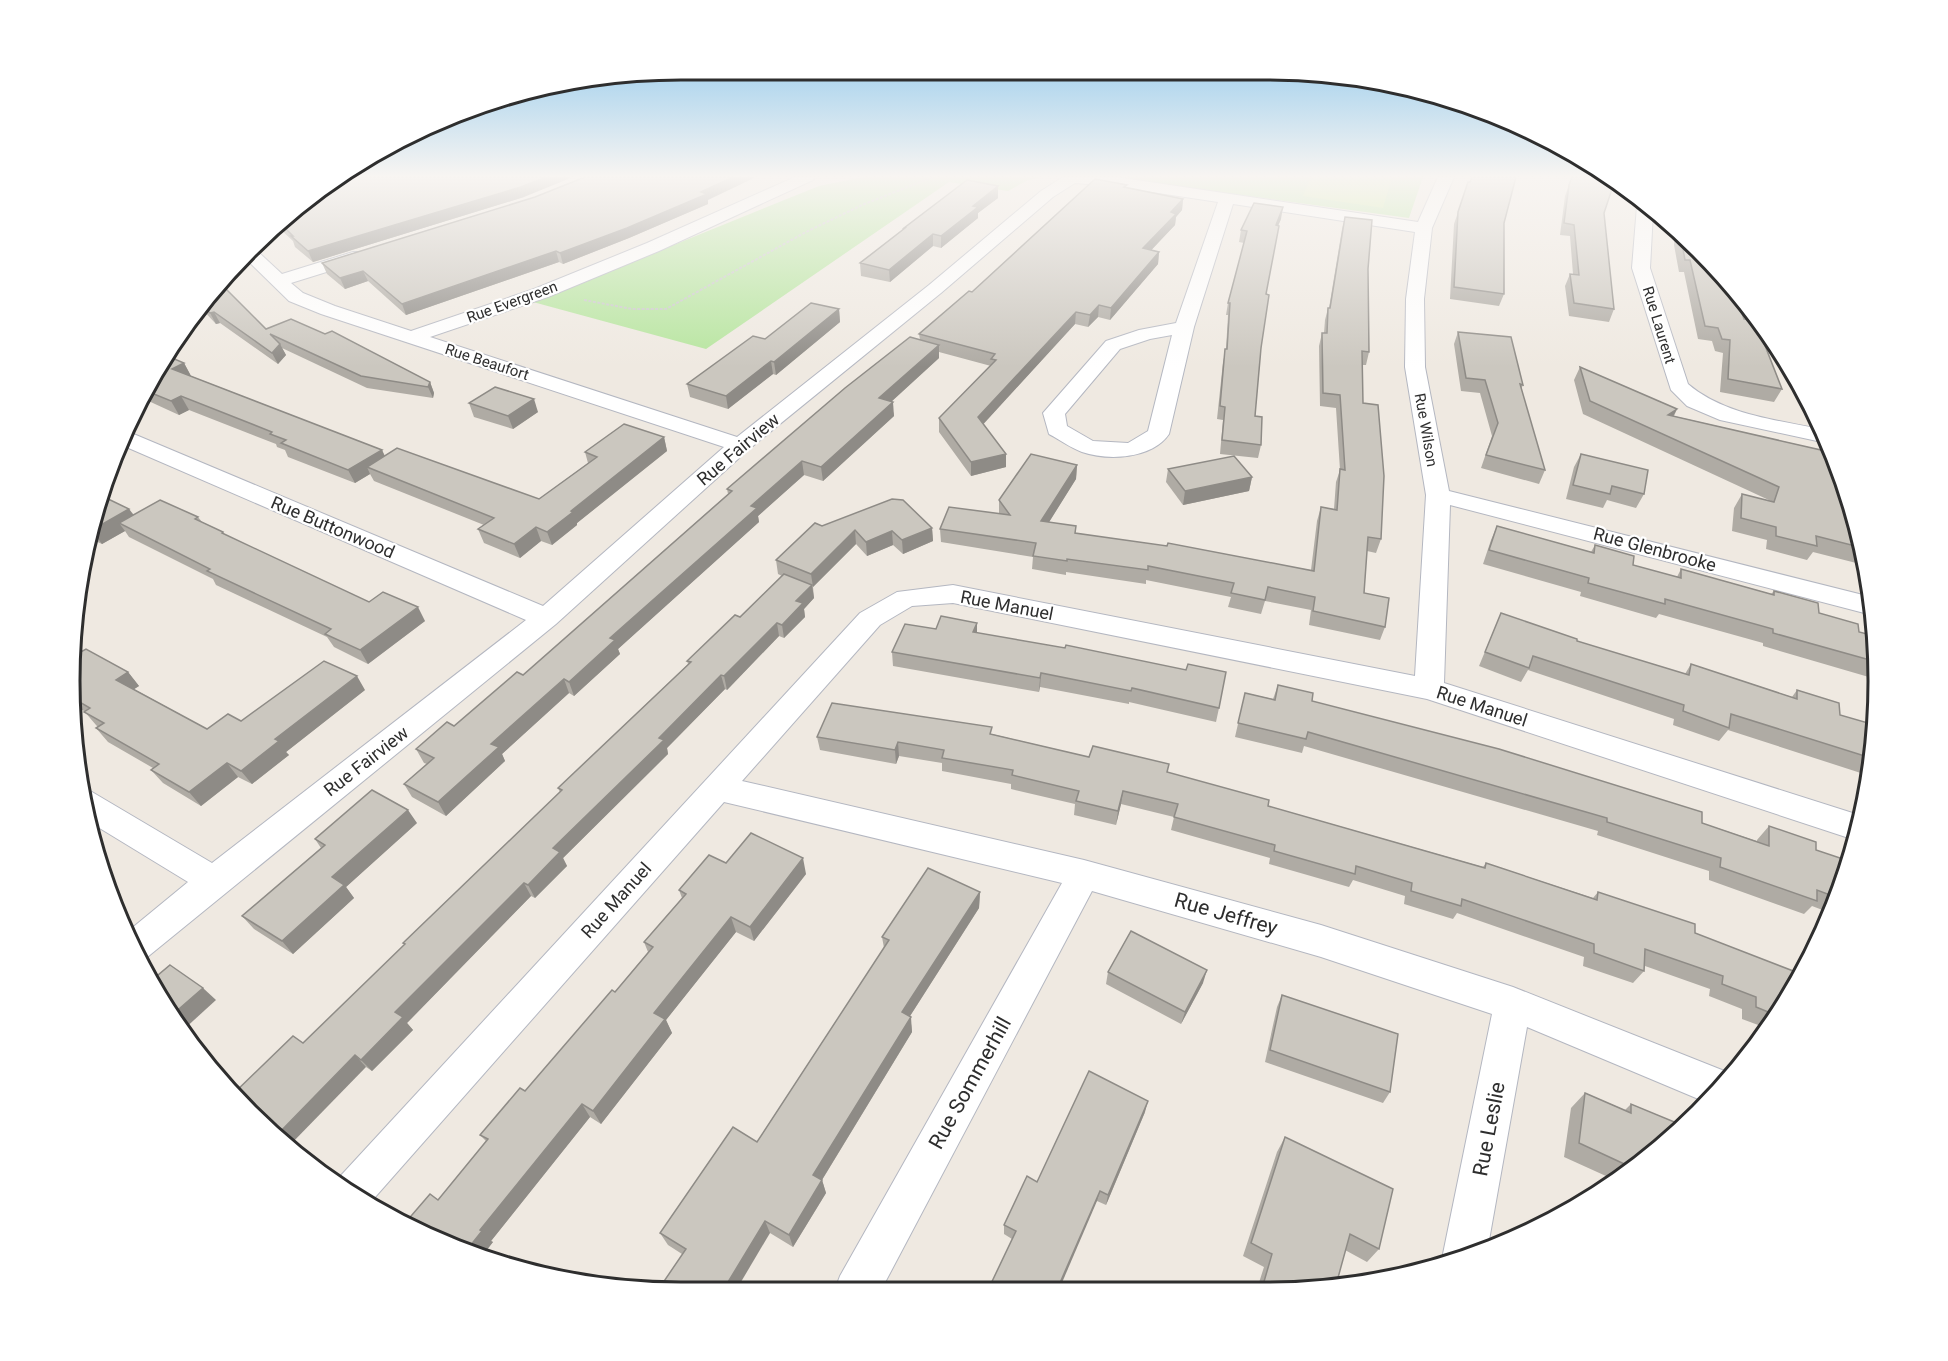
<svg xmlns="http://www.w3.org/2000/svg" width="1948" height="1361" font-family="Roboto,sans-serif">
<style>
.green{fill:#b6e59e}
.pitch{fill:#c9ec9a}
.lines{fill:none;stroke-linecap:round;stroke-linejoin:round}
.street-casing{stroke:#b4b7c1;stroke-width:2}
.path{stroke:#c9c9c9;stroke-width:2;stroke-dasharray:3 1.5;stroke-linecap:butt}
.street{fill:#fff;fill-rule:evenodd}
.wall{fill:#afaba4}
.shaded-wall{fill:#8e8b86}
.building{fill:#cbc7bf;stroke:#8e8b86;stroke-width:1.5}
.labels{text-anchor:middle;dominant-baseline:central;stroke-width:4.5;stroke-linejoin:round;paint-order:stroke}
.far-street-label{font-size:15px;fill:#2e2e2e;stroke:#fff}
.street-label{font-size:18px;fill:#2e2e2e;stroke:#fff}
.near-street-label{font-size:21px;fill:#2e2e2e;stroke:#fff}
.rim{fill:none;stroke:#2e2e2e;stroke-width:3}
</style>
<rect width="100%" height="100%" fill="#efe9e1"/>
<g class="green">
<path d="M863 177H1043L1028 180 1008 191 949 182 706 349 533 302 819 186Z"/>
<path d="M1111 177H1423L1409 218Z"/>
</g>
<path class="pitch" d="M1311 177H1392L1383 208 1303 196Z"/>
<g class="lines">
<defs>
<g id="street">
<path d="M795 177H816L813 180 659 251 548 297 430 337 737 437 929 285 1041 191 1063 177H1116L1418 222 1438 177H1454L1432 228 1424 299 1425 367 1449 491 1871 597 1872 615 1450 505 1444 683 1862 816 1855 840 1427 699 953 603 912 606 880 625 742 781 1084 860 1321 925 1513 987 1732 1074 1708 1103 1527 1027 1488 1246 1446 1260 1443 1254 1492 1014 1321 957 1092 891 880 1292H834L840 1276 1062 883 724 802 369 1204 334 1183 860 613 897 592 953 585 1415 676 1426 495 1405 367 1406 299 1415 232 1233 204 1194 327 1169 434C1152 459 1108 461 1082 452 1071 448 1060 440 1049 434L1043 413 1106 341 1139 330 1176 323 1218 202 1112 186 1075 183 1053 197 941 293 748 450 556 624 140 963 132 951 126 933 188 882 88 821 80 789 92 792 212 863 526 620 117 443 124 430 543 606 724 447 321 314 289 301 244 257 255 249 282 274 353 252H365L368 256 365 260 291 283 303 293 335 306 411 331 534 289 647 243ZM1172 335 1148 431 1128 443 1093 441 1067 426 1065 414 1120 349 1150 339Z"/>
<path d="M1640 202 1653 212 1650 268 1688 384C1724 415 1778 420 1824 430L1831 444 1720 420 1687 406 1671 390 1632 268 1637 206Z"/>
</g>
</defs>
<use href="#street" class="street-casing"/>
<path class="path" d="M584 300 632 309H666L806 232 862 205 933 177"/>
<use href="#street" class="street"/>
</g>
<g class="wall">
<path d="M1472 177H1516L1513 185 1504 223V294L1499 306 1450 299 1454 224 1468 182H1470Z"/>
<path d="M1572 177 1604 213 1614 309 1609 322 1569 316 1565 286 1570 274H1573L1570 236 1560 235 1565 196Z"/>
<path d="M333 179 524 197 313 262 295 247 293 241 278 227Z"/>
<path d="M998 186V198L978 213V218L941 248 933 246 890 282 861 276 860 263 904 229V228Z"/>
<path d="M1126 188 1183 199 1182 210 1176 217 1175 225 1151 250 1159 252 1158 264 1110 320 1098 317 1088 327 1075 324 983 424 1006 454V467L971 476 939 432V418L991 366 939 352V358L891 402 894 416 823 481 804 475 758 516 759 522 618 649 620 654 574 696 569 693 502 754 505 761 446 816 412 797 404 784 427 764 424 763 416 749 454 726 523 675 728 494 727 489 920 340 919 334 972 292Z"/>
<path d="M535 197 708 200V204L629 238 563 264 559 262 406 315 368 281 345 289 327 274 322 263Z"/>
<path d="M1345 217 1368 269 1369 352 1366 365H1362L1363 403 1381 539 1376 553 1367 551 1364 593 1385 627 1380 640 1309 625 1311 610 1265 601 1261 614 1228 607 1231 597 1146 580V584L1066 572V575L1032 569 1033 557 941 542 940 529 999 514V500L1077 465 1076 479 1049 522 1076 533 1311 570 1317 521 1321 507 1334 509 1336 482 1340 470 1336 408 1320 406 1319 346 1322 333H1324L1325 320 1328 308H1329L1342 229Z"/>
<path d="M1281 219 1278 226 1266 294 1255 416 1261 445 1258 458 1220 454 1223 420 1217 419 1223 362 1226 349 1228 315H1226L1228 303 1244 243 1239 242 1241 230Z"/>
<path d="M1675 229 1700 248 1744 319 1782 389 1774 402 1720 392 1723 353 1715 351 1712 341 1698 339 1684 272H1679L1674 245Z"/>
<path d="M218 281 266 329 430 382 434 393 433 398 367 388 282 348 286 355 278 364 220 323 216 324 200 307Z"/>
<path d="M839 309 840 322 776 375 773 374 728 409 690 397 687 384Z"/>
<path d="M1458 332 1523 385 1521 389 1545 470 1539 484 1481 468 1492 436 1480 393 1461 391 1454 344Z"/>
<path d="M184 363 191 376 382 450 385 456 539 499 588 463 585 452 664 437 667 451 577 523V525L552 545 541 541 520 558 484 543 478 529 484 525 374 481 370 474 355 483 288 457 285 450 277 447 276 444 189 410 179 415 155 404 140 397 151 374Z"/>
<path d="M1580 367 1677 409 1674 416 1834 453 1867 562 1868 566 1813 552 1807 560 1766 549 1767 540 1732 531 1734 508 1742 494 1770 501H1771L1583 414 1574 380Z"/>
<path d="M469 403 538 412 513 429 474 417Z"/>
<path d="M1581 454 1644 494 1636 508 1607 500 1603 508 1566 499 1574 467Z"/>
<path d="M1168 469 1252 477 1249 491 1183 505 1166 482Z"/>
<path d="M102 496 129 509 134 515 198 517 202 522 223 532 225 535 369 602 425 621 368 664 334 647 327 637 216 585 213 579 129 537 125 531 102 544 91 539Z"/>
<path d="M822 526 932 528 933 541 903 554 893 545 867 556 856 544 813 587 814 598 804 609 805 617 784 638 779 636 727 690 725 689 667 748 668 754 563 858 567 866 535 898 531 896 407 1023 413 1030 372 1071 366 1067 303 1043 405 945 403 943 560 792 558 788 688 664 687 661 740 617 782 576 778 574 776 560Z"/>
<path d="M1497 526 1591 552 1595 545 1633 565 1677 577 1681 569 1771 594 1774 591 1819 613 1859 632 1875 636 1879 680 1763 646V643L1659 614 1656 618 1580 596 1581 592 1483 564 1491 540Z"/>
<path d="M1501 613 1577 641 1685 674 1691 664 1792 697 1797 690 1840 715 1875 725 1870 776 1728 730 1719 741 1673 725 1674 719 1528 670 1521 682 1479 666Z"/>
<path d="M977 623V633L1219 708 1216 722 1129 702V704L1040 687 1039 692 893 666 892 652 936 629Z"/>
<path d="M79 653 128 672 139 686 134 689 207 729 365 690 286 752 289 755 252 784 238 777 201 806 163 783 151 770 153 768 108 742 96 728 98 727 96 725 84 711 71 704 69 681Z"/>
<path d="M1278 685 1312 701 1702 823 1757 841V840L1769 826 1816 850 1849 861 1833 914 1812 906 1804 914 1709 880V871L1597 835 1598 831 1304 746 1302 753 1235 737 1245 693 1273 699Z"/>
<path d="M992 734 1089 757 1167 772 1268 806 1483 867 1486 863 1593 898 1598 892 1695 933 1801 974 1776 1021 1769 1029 1742 1019V1009L1709 996 1710 989 1645 966 1644 971 1633 983 1583 966 1584 957 1457 913 1453 919 1404 904 1405 896 1353 880 1349 887 1269 864 1270 858 1171 830 1174 817 1121 804 1116 825 1074 815 1075 804 1011 789V784L942 771V763L899 756 896 764 820 750 817 737Z"/>
<path d="M417 823 346 887 354 898 293 954 254 929 242 916 321 848 315 839Z"/>
<path d="M726 863 806 874 754 941 736 932 666 1020 672 1033 601 1124 590 1117 491 1241 493 1242 482 1256 446 1245 438 1200 486 1141 480 1135 525 1091 615 992 648 952 644 942 682 898 679 890Z"/>
<path d="M980 892 979 908 910 1016 912 1032 822 1180 826 1193 793 1247 770 1233 682 1254 668 1245 660 1233 757 1142 884 948 882 937Z"/>
<path d="M1108 972 1203 983 1181 1024 1106 984Z"/>
<path d="M1282 995 1390 1092 1383 1103 1265 1062 1277 1007Z"/>
<path d="M1585 1093 1625 1110 1631 1104 1684 1126 1617 1181 1564 1157 1571 1108Z"/>
<path d="M1145 1112 1106 1205 1097 1201 1012 1239 1004 1234V1225L1037 1182Z"/>
<path d="M1285 1137 1379 1249 1367 1262 1345 1250 1268 1292H1256L1264 1267 1243 1256 1277 1152Z"/>
</g>
<g class="shaded-wall">
<path d="M546 177H573L524 197 313 262 308 251Z"/>
<path d="M733 177H756L708 200V204L629 238 563 264 560 253 701 192Z"/>
<path d="M998 186V198L978 213V218L941 248V236L973 206Z"/>
<path d="M1183 199 1182 210 1176 217 1175 225 1142 260 1143 248 1171 212Z"/>
<path d="M1283 207 1281 219 1273 237 1276 225Z"/>
<path d="M933 234V246L890 282 889 270Z"/>
<path d="M556 251 559 262 406 315 402 304Z"/>
<path d="M1159 252 1158 264 1110 320 1111 308Z"/>
<path d="M363 271 368 281 345 289 340 278Z"/>
<path d="M1099 305 1098 317 1088 327 1090 315Z"/>
<path d="M839 309 840 322 776 375 774 362Z"/>
<path d="M214 312 220 323 216 324 210 313Z"/>
<path d="M1076 312 1075 324 978 430V417Z"/>
<path d="M280 344 286 355 278 364 272 353Z"/>
<path d="M939 345V358L880 412 879 398Z"/>
<path d="M771 361 773 374 728 409 726 396Z"/>
<path d="M184 363 191 376 172 369Z"/>
<path d="M430 382 434 393 433 398 428 387Z"/>
<path d="M181 396 189 410 179 415 171 401Z"/>
<path d="M534 399 538 412 513 429 508 416Z"/>
<path d="M893 402 894 416 823 481 821 467Z"/>
<path d="M1677 409 1670 422 1668 415Z"/>
<path d="M664 437 667 451 577 523V525L552 545 547 532 571 511Z"/>
<path d="M382 450 388 464 367 467 370 474 355 483 348 470Z"/>
<path d="M1006 454V467L971 476V462Z"/>
<path d="M802 461 804 475 758 516 759 522 618 649 620 654 574 696 569 682 610 638 751 506Z"/>
<path d="M1077 465 1076 479 1041 535V521Z"/>
<path d="M1252 477 1249 491 1183 505 1185 491Z"/>
<path d="M129 509 139 523H119L125 531 102 544 93 532 94 529Z"/>
<path d="M536 527 541 541 520 558 514 544Z"/>
<path d="M932 528 933 541 903 554 902 540Z"/>
<path d="M855 530 856 544 813 587 811 574Z"/>
<path d="M892 531 893 545 867 556 866 542Z"/>
<path d="M812 585 814 598 804 609 805 617 784 638 782 625 796 601Z"/>
<path d="M418 607 425 621 368 664 360 650Z"/>
<path d="M777 623 779 636 727 690 724 676Z"/>
<path d="M977 623V636L973 632Z"/>
<path d="M128 672 139 686 128 693 116 680Z"/>
<path d="M1041 673 1040 687 1039 692 1040 678Z"/>
<path d="M721 675 725 689 667 748 668 754 563 858 567 866 535 898 528 885 553 848 659 738Z"/>
<path d="M357 676 365 690 286 752 289 755 252 784 241 771 275 739Z"/>
<path d="M564 679 569 693 502 754 505 761 446 816 438 802 491 744Z"/>
<path d="M898 742 899 756 896 764 895 750Z"/>
<path d="M227 763 238 777 201 806 189 792Z"/>
<path d="M1123 791 1121 804 1116 825 1118 811Z"/>
<path d="M408 810 417 823 346 887 354 898 293 954 282 941 332 877Z"/>
<path d="M803 858 806 874 754 941 750 927Z"/>
<path d="M524 883 531 896 407 1023 413 1030 372 1071 361 1060 395 1012Z"/>
<path d="M980 892 979 908 903 1027 902 1012Z"/>
<path d="M731 917 736 932 666 1020 672 1033 601 1124 593 1111 654 1013Z"/>
<path d="M1207 970 1203 983 1181 1024 1185 1012Z"/>
<path d="M203 988 216 1000 182 1031 172 1015Z"/>
<path d="M911 1017 912 1032 817 1188 813 1175Z"/>
<path d="M355 1055 366 1067 289 1146 276 1136Z"/>
<path d="M1148 1101 1145 1112 1106 1205 1108 1195Z"/>
<path d="M582 1104 590 1117 491 1241 493 1242 482 1256 466 1251 480 1230Z"/>
<path d="M822 1180 826 1193 793 1247 789 1235Z"/>
<path d="M1100 1191 1097 1201 1058 1292H1056Z"/>
<path d="M765 1221 770 1233 735 1292H722Z"/>
</g>
<g class="building">
<path d="M342 177H546L521 187 308 251 291 236H293L281 224 333 179Z"/>
<path d="M585 177H733L701 192 707 194 627 228 560 253 556 251 402 304 363 271 340 278 322 263 535 197Z"/>
<path d="M1472 177H1516L1504 223V294L1454 287 1458 212 1468 182H1470Z"/>
<path d="M1572 177H1607L1614 183 1604 213 1614 309 1574 303 1570 274 1579 275 1574 225 1564 223 1569 185Z"/>
<path d="M1095 179 1127 185 1124 187 1183 199 1171 212 1176 214 1143 248 1159 252 1111 308 1099 305 1090 315 1076 312 978 417 1006 454 971 462 939 418 996 360 991 359 995 354 919 334 969 291 972 292Z"/>
<path d="M967 180 998 186 973 206 978 207 941 236 933 234 889 270 860 263 905 228H904Z"/>
<path d="M1254 203 1283 207 1276 225 1279 226 1266 294 1269 295 1261 348 1255 416 1262 417 1261 445 1222 440 1225 407 1220 406 1225 349H1227L1230 303H1228L1247 231 1241 230Z"/>
<path d="M1345 217 1372 220 1368 269 1369 352 1362 351 1363 403 1378 405 1384 476 1381 539 1368 537 1364 593 1389 598 1385 627 1313 611 1315 597 1268 587 1265 600 1231 593 1234 583 1148 566V570L1067 559V561L1033 556 1036 543 940 529 949 507 1010 515 999 500 1031 454 1077 465 1041 521 1076 526 1075 533 1167 546 1168 543 1314 571 1321 507 1337 510 1340 469 1345 470 1340 395 1323 393 1322 333H1327L1328 308H1330Z"/>
<path d="M1680 233 1700 248 1733 288 1744 319 1755 320 1782 389 1728 379 1730 340 1722 339 1718 328 1705 326 1690 260H1685Z"/>
<path d="M218 281 266 329 291 319 325 334 332 331 430 382 428 387 361 376 270 334 280 344 272 353 214 312 210 313 201 304Z"/>
<path d="M811 303 839 309 774 362 771 361 726 396 687 384 753 336 765 339Z"/>
<path d="M1458 332 1511 337 1523 385 1520 384 1545 470 1486 455 1498 423 1485 380 1466 378Z"/>
<path d="M910 337 939 345 879 398 893 402 821 467 802 461 751 506 757 508 610 638 615 640 569 682 564 679 491 744 499 747 438 802 404 784 434 758 416 749 447 722 454 726 517 672 523 675 732 491 727 489 845 388Z"/>
<path d="M165 355 184 363 172 369 382 450 348 470 281 443 286 440 270 434 272 432 181 396 171 401 144 390 151 374Z"/>
<path d="M1580 367 1677 409 1668 415 1834 453 1863 548 1816 536 1817 546 1776 536V527L1741 518 1742 494 1774 502 1779 487 1590 401Z"/>
<path d="M495 387 534 399 508 416 469 403Z"/>
<path d="M624 424 664 437 571 511 573 512 547 532 536 527 514 544 478 529 494 518 367 467 397 448 539 499 597 457 585 452Z"/>
<path d="M1581 454 1648 470 1644 494 1612 486 1610 494 1573 485Z"/>
<path d="M1234 456 1252 477 1185 491 1168 469Z"/>
<path d="M102 496 129 509 94 529Z"/>
<path d="M892 499 903 500 932 528 902 540 892 531 866 542 855 530 811 574 776 560 815 523 822 526Z"/>
<path d="M160 500 198 517 195 519 223 532 222 533 369 602 383 592 418 607 360 650 325 634 331 629 207 571 210 569 119 523Z"/>
<path d="M1497 526 1594 553 1595 545 1634 556 1633 565 1681 578V569L1774 595V591L1818 603 1819 613 1858 624 1859 632 1875 636 1877 662 1773 633V629L1665 599V604L1588 583 1589 578 1489 550Z"/>
<path d="M784 574 812 585 796 601 803 603 782 625 777 623 724 676 721 675 659 738 664 740 553 848 560 852 528 885 524 883 395 1012 403 1017 361 1060 355 1055 276 1136 248 1113 232 1095 293 1036 303 1043 405 944 403 943 562 790 558 788 691 662 687 661 735 615 740 617Z"/>
<path d="M1501 613 1577 639V641L1689 675 1691 664 1797 699V690L1839 703 1840 715 1875 725 1871 758 1731 714 1729 728 1683 711 1684 705 1533 656 1529 668 1485 652Z"/>
<path d="M941 616 977 623 973 632 1065 648 1066 645 1186 670 1188 664 1226 672 1219 708 1132 688 1131 691 1041 673 1040 678 892 652 905 624 936 629Z"/>
<path d="M71 649 79 653 86 649 128 672 116 680 207 729 228 714 241 721 324 661 357 676 275 739 279 741 241 771 227 763 189 792 151 770 159 764 96 728 104 723 84 712 90 708 71 697 69 681Z"/>
<path d="M1278 685 1313 693 1312 701 1499 749 1702 812V823L1769 846V826L1816 842V850L1849 861 1838 898 1817 890V901L1720 867 1721 858 1607 822V818L1308 732 1306 739 1238 723 1245 693 1275 700Z"/>
<path d="M832 703 992 727 990 734 1089 757 1093 746 1169 764 1167 772 1269 800 1268 806 1485 868 1486 863 1597 900 1598 892 1695 924V933L1801 974 1778 1016 1756 1007V997L1722 984 1723 976 1645 949 1644 971 1594 953V944L1462 899 1461 906 1411 891 1412 883 1356 866 1355 874 1274 851 1275 845 1174 817 1178 804 1123 791 1118 811 1076 801 1079 791 1012 775 1013 770 942 758 944 750 898 742 895 750 817 737Z"/>
<path d="M372 790 408 810 332 877 344 885 282 941 242 916 325 845 315 839Z"/>
<path d="M751 833 803 858 750 927 731 917 654 1013 665 1019 593 1111 582 1104 480 1230 482 1231 466 1251 446 1245 405 1223 430 1194 438 1200 488 1139 480 1135 520 1088 525 1091 612 990 615 992 653 947 644 942 686 894 679 890 709 855 726 863Z"/>
<path d="M928 868 980 892 902 1012 911 1017 813 1175 822 1180 789 1235 765 1221 722 1292H681L658 1290 686 1249 660 1233 733 1127 757 1142 889 940 882 937Z"/>
<path d="M1131 931 1207 970 1185 1012 1108 972Z"/>
<path d="M170 965 203 988 172 1015 151 981Z"/>
<path d="M1282 995 1398 1034 1390 1092 1270 1050Z"/>
<path d="M1089 1071 1148 1101 1108 1195 1100 1191 1056 1292H987L1016 1231 1004 1225 1027 1176 1037 1182Z"/>
<path d="M1585 1093 1631 1113V1104L1684 1126 1633 1168 1579 1143Z"/>
<path d="M1285 1137 1393 1189 1379 1249 1350 1234 1336 1285 1261 1292 1272 1254 1251 1243Z"/>
</g>
<linearGradient id="sky" x2="0" y2="1"><stop stop-color="#7abfeb"/><stop offset="0.48" stop-color="#f8f5f2"/><stop offset="1" stop-color="#f8f5f2" stop-opacity="0"/></linearGradient>
<rect width="1948" height="367" fill="url(#sky)"/>
<g class="labels">
<g class="far-street-label">
<text transform="translate(512 302) rotate(-20)">Rue Evergreen</text>
<text transform="translate(1659 325) rotate(73)">Rue Laurent</text>
<text transform="translate(487 362) rotate(18)">Rue Beaufort</text>
<text transform="translate(1426 430) rotate(80)">Rue Wilson</text>
</g>
<g class="street-label">
<text transform="translate(738 449) rotate(-40)">Rue Fairview</text>
<text transform="translate(333 527) rotate(23)">Rue Buttonwood</text>
<text transform="translate(1655 549) rotate(15)">Rue Glenbrooke</text>
<text transform="translate(1007 605) rotate(11)">Rue Manuel</text>
<text transform="translate(1482 706) rotate(18)">Rue Manuel</text>
<text transform="translate(366 761) rotate(-38)">Rue Fairview</text>
<text transform="translate(616 900) rotate(-48)">Rue Manuel</text>
</g>
<g class="near-street-label">
<text transform="translate(1226 914) rotate(16)">Rue Jeffrey</text>
<text transform="translate(970 1083) rotate(-61)">Rue Sommerhill</text>
<text transform="translate(1489 1129) rotate(-79)">Rue Leslie</text>
</g>
</g>
<path d="M0 0H1948V1361H0ZM681 80H1267A601 601 0 0 1 1868 681V681A601 601 0 0 1 1267 1282H681A601 601 0 0 1 80 681V681A601 601 0 0 1 681 80Z" fill="#fff" fill-rule="evenodd"/>
<path class="rim" d="M681 80H1267A601 601 0 0 1 1868 681V681A601 601 0 0 1 1267 1282H681A601 601 0 0 1 80 681V681A601 601 0 0 1 681 80Z"/>
</svg>
